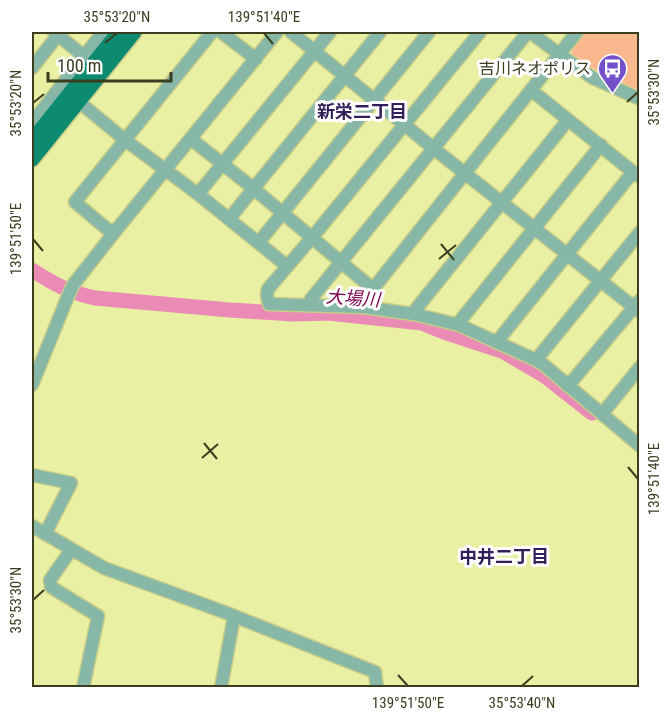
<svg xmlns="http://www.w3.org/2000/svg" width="671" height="719" font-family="'Roboto Condensed','Noto Sans JP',sans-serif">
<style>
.green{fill:#fbb78d}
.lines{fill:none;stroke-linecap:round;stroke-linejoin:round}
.river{stroke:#ea8bb5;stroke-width:15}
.minor-casing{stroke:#c6cc89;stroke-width:15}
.major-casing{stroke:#c6cc89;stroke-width:18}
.minor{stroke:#86b7a7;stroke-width:12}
.major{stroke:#0c8b71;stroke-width:15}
.ticks{fill:none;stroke:#3b3d1f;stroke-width:2}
.labels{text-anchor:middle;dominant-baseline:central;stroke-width:6;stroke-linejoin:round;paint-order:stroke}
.poi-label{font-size:16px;fill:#3b3d1f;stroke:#fff;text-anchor:end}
.neighbourhood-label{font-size:18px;font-weight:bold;fill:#301f59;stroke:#fff}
.water-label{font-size:18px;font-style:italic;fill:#79004a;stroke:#fff}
.neatline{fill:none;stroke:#3b3d1f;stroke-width:2}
.ticks-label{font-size:15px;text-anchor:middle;fill:#3b3d1f}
</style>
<rect width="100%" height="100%" fill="#e9f0a4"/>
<path class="green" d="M586 32H639V90C616 80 593 70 572 55V48Z"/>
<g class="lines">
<path class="river" d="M32 270C54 284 68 292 95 298L230 310 294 314 328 313 422 323 444 332 502 351 545 376 592 413"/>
<defs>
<g id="minor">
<path d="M54 32 90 61"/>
<path d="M221 32 256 59"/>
<path d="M291 32 433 148 640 312"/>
<path d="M480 32 315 234 268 289 267 295 269 304 363 307 414 314 459 325 536 360 544 365 640 446"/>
<path d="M530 32 559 54 593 78 640 99"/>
<path d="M32 68 58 35"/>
<path d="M531 90 638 176"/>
<path d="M78 101 125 140 198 194 287 266"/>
<path d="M32 123 103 32"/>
<path d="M191 139 253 188 373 289"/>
<path d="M198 194 330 32"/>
<path d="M229 219 380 32"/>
<path d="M113 234 75 202 212 32"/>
<path d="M259 242 429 32"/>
<path d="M309 305 311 299 528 32"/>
<path d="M363 307 365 299 577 32"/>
<path d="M414 314 416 309 568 120"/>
<path d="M459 325 460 321 601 145"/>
<path d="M498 343 500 338 633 172"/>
<path d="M536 360 640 232"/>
<path d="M32 385 66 301 73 285 113 234 277 32"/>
<path d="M568 386 640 300"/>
<path d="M602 414 640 367"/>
<path d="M32 475 71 483 45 534"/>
<path d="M32 526 104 568 224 612 375 672 377 688"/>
<path d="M71 550 50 580 51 587 98 616 83 688"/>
<path d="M221 688 234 616"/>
</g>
<g id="major">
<path d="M32 141 119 32"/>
<path d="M32 159 134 32"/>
</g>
</defs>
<use href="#minor" class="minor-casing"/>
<use href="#major" class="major-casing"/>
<use href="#minor" class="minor"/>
<use href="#major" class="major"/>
</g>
<path class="ticks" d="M264 33 273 44M105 43 117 33M627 102 638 92M33 103 44 94M33 239 43 251M441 244 454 260M439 259 456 245M204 443 217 459M202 458 218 444M628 467 638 479M33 600 44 590M398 675 408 686M522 686 533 676"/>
<defs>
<symbol id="bus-pin" viewBox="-11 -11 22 30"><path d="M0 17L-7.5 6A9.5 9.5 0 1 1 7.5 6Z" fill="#7451ca" stroke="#fff"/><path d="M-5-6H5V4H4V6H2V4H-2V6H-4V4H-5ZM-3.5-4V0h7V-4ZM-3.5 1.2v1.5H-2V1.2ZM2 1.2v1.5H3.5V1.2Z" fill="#fff"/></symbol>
</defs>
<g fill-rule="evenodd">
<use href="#bus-pin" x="596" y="52" width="33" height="45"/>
</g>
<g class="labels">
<g class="poi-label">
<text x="591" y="68">吉川ネオポリス</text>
</g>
<g class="neighbourhood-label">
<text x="362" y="111">新栄二丁目</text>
<text x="504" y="556">中井二丁目</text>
</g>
<g class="water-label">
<text transform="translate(353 298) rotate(4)">大場川</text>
</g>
</g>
<rect width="671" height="719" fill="none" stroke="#ffffff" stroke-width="66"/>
<path d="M48 72v9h123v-9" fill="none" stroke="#3b3d1f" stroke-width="3"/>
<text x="57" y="72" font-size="18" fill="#3b3d1f" stroke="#ffffff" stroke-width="4.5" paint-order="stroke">100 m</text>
<rect x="33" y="33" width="605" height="653" class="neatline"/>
<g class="ticks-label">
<text x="117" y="22">35°53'20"N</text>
<text x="264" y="22">139°51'40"E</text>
<text transform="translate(654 92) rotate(-90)" y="5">35°53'30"N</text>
<text transform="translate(16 103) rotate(-90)" y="5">35°53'20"N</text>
<text transform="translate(16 239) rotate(-90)" y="5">139°51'50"E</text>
<text transform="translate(654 479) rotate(-90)" y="5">139°51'40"E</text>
<text transform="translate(16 600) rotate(-90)" y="5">35°53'30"N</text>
<text x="408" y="708">139°51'50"E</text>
<text x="522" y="708">35°53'40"N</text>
</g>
</svg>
